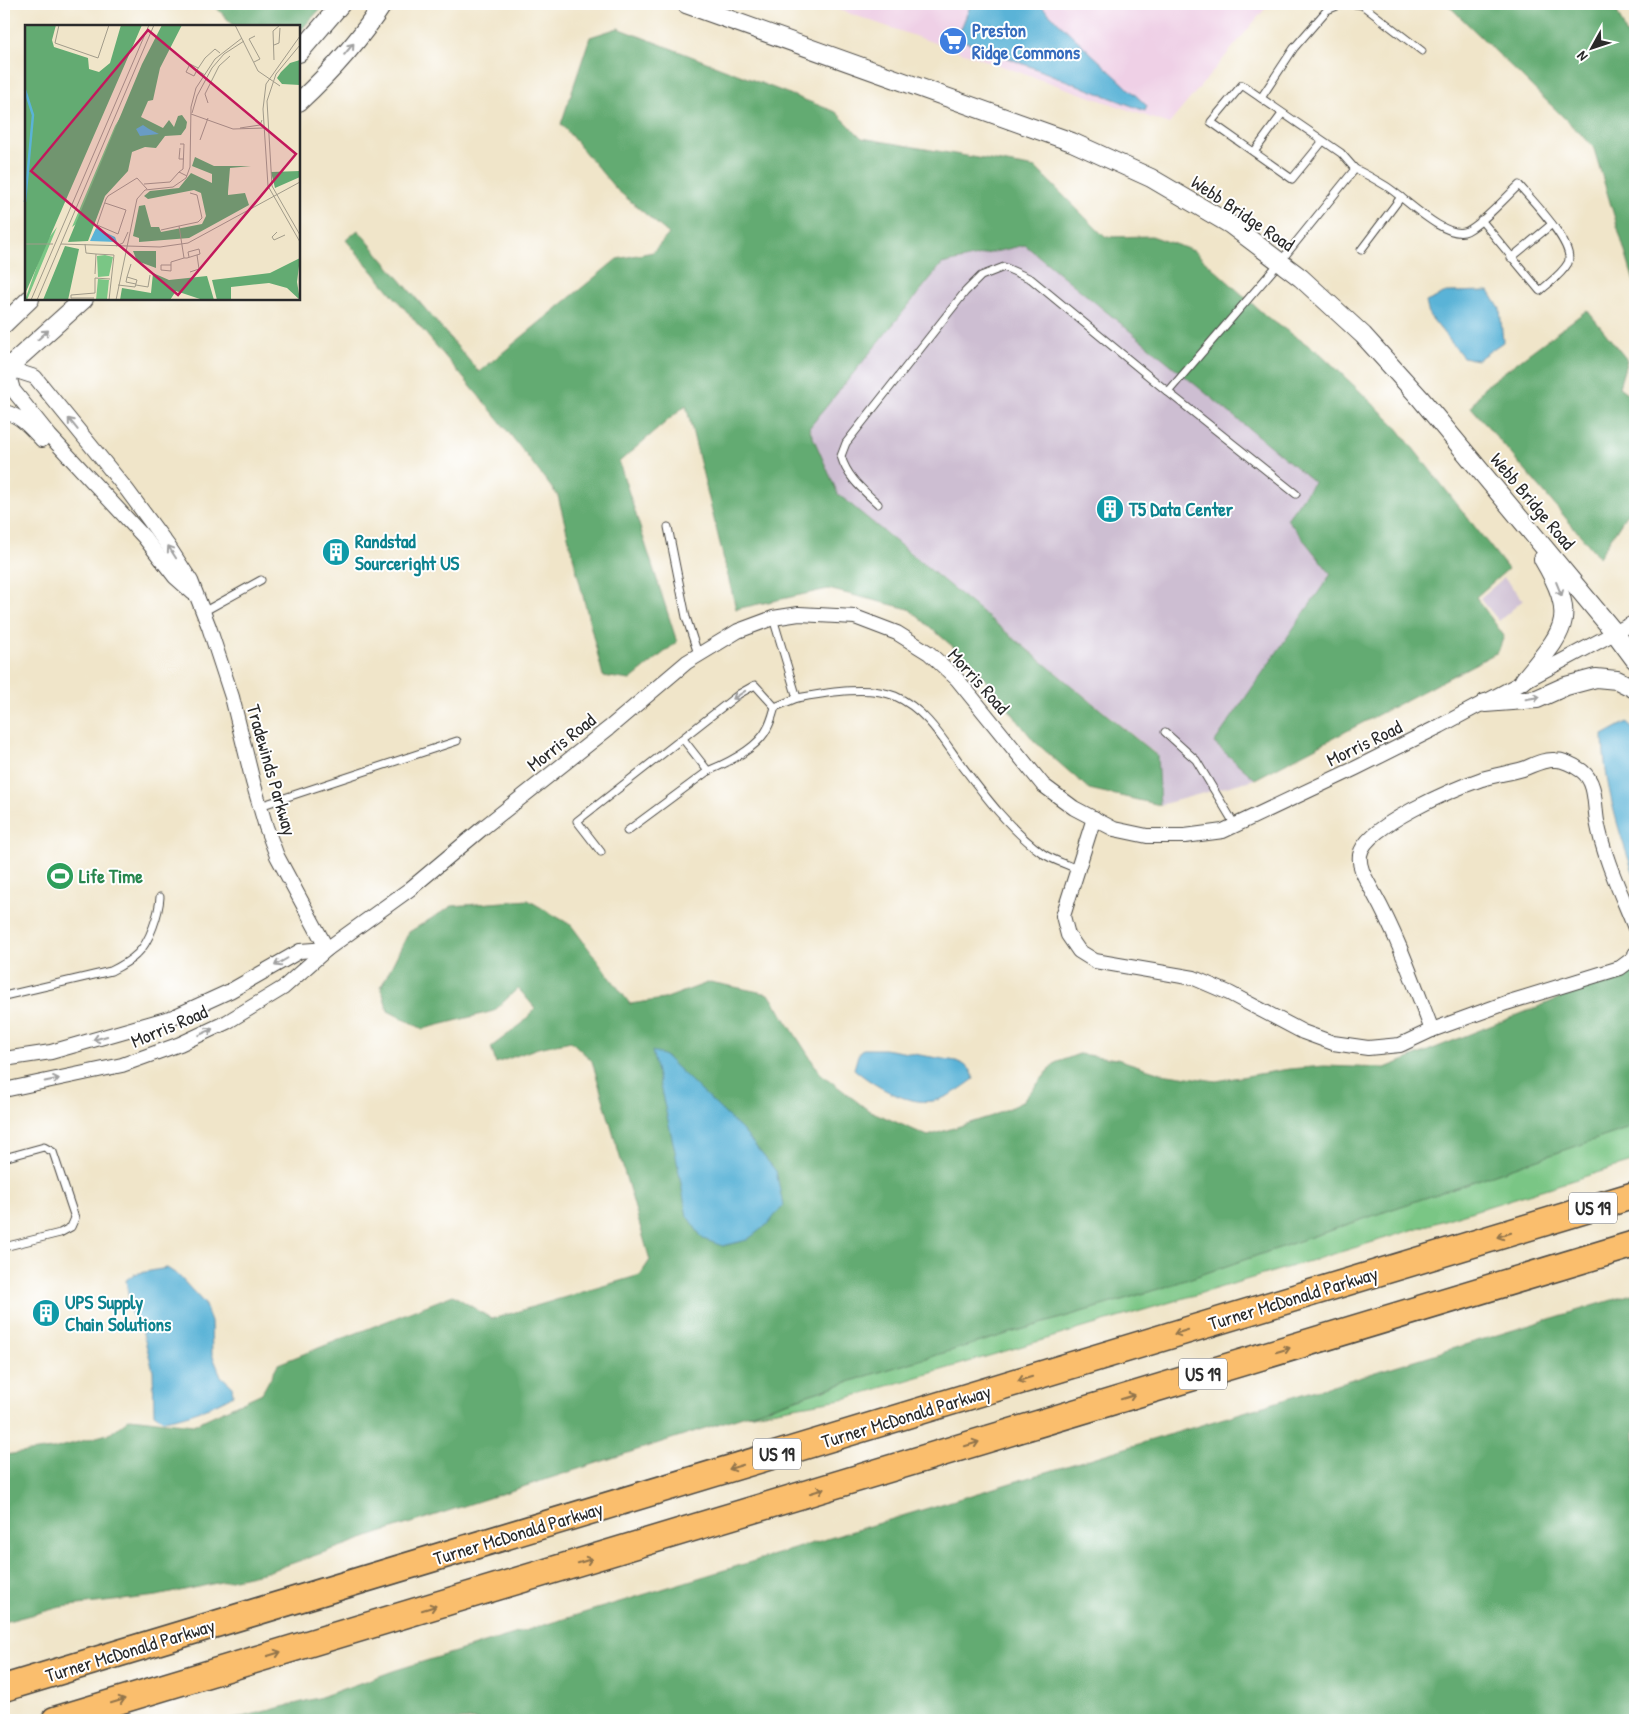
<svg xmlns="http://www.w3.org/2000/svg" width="1639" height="1724" font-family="'Patrick Hand',sans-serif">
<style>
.built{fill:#efd0e6}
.industrial{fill:#cdbed2}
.green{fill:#7ac685;stroke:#527858}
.forest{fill:#63ab72;stroke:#476b4e}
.water{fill:#5ab3d7;stroke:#426f81}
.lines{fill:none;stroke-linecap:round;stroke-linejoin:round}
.service-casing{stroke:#494743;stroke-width:9}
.minor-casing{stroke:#494743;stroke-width:16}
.tertiary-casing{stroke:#494743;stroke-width:20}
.motorway-casing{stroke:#494743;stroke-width:29}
.service{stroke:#fff;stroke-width:7}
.minor{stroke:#fff;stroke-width:14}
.tertiary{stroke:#fff;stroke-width:18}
.motorway{stroke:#fabe6d;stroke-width:26}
.oneway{stroke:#a0a0a0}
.oneway2{stroke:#92744c}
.labels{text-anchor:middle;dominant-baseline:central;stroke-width:4;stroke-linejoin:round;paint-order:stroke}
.shield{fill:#fff;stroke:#6b6b6b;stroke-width:1}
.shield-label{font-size:18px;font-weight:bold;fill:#2b2b2b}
.shop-label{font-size:19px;font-weight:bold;fill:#366cbe;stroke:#fff;text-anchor:start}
.street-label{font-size:19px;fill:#2b2b2b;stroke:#fff}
.culture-label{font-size:19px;font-weight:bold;fill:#0d838f;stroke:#fff;text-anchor:start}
.leisure-label{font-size:19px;font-weight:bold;fill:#27864d;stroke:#fff;text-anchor:start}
.inset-river{fill:none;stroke:#5ab3d7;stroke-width:2.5}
.inset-road{fill:none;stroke:#a19b8a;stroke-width:1}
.view{fill:#c2185b;fill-opacity:0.15;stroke:#c2185b;stroke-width:2.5}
.inset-edge{fill:none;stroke:#2b2b2b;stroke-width:2.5}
</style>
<rect width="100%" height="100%" fill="#fff"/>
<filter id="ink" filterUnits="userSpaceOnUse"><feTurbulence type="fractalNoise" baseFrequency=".02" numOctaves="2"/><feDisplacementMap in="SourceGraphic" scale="10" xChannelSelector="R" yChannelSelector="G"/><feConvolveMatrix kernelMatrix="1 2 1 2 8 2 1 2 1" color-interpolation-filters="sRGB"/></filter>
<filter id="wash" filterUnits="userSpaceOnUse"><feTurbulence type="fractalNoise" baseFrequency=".0096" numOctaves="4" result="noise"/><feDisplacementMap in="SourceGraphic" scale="20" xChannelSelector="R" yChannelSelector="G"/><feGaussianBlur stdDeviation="1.12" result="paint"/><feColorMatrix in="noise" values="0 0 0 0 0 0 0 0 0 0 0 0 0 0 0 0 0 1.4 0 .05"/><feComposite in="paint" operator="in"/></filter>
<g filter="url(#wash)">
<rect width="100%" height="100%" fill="#f0e5c9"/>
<path class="built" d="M822 4H1269L1169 124Z"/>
<g class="industrial">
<path d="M1025 245 1314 482 1287 519 1331 574 1214 743 1255 779 1160 805 1157 755 838 494 809 427 942 264Z"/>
<path d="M1504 578 1523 600 1499 621 1480 598Z"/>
</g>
<path class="green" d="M1635 1126V1161L1357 1247 847 1398 747 1415 876 1373 1165 1287Z"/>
<g class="forest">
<path d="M213 4H325L299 32V26H234Z"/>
<path d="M1447 4H1614L1626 33 1635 44V285L1593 146Z"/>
<path d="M618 28 836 112 862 138 1036 168 1105 237 1152 236 1194 251 1267 317 1321 354 1394 424 1508 569 1476 597 1504 636 1498 652 1255 779 1214 743 1331 574 1287 519 1314 482 1025 245 942 264 809 428 838 494 1157 756 1160 805 1089 789 1034 741 972 663 909 609 828 589 736 609 686 405 619 462 677 642 630 680 603 676 558 496 495 415 346 240 358 230 479 372 617 259 653 252 669 234 616 189 561 124 590 37Z"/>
<path d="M1587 310 1627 360 1619 387 1635 399V501L1599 557 1471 407 1484 387Z"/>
<path d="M528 900 571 925 630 1004 664 999 710 982 769 994 820 1073 868 1110 928 1136 992 1116 1022 1102 1055 1063 1079 1054 1117 1059 1161 1073 1216 1081 1289 1069 1324 1066 1385 1068 1635 968V1126L1165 1287 876 1373 380 1533 267 1572 157 1596 61 1607 4 1622V1455L53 1449 111 1433 130 1418 193 1425 262 1393 278 1364 453 1295 492 1319 640 1275 650 1260 592 1061 571 1041 538 1048 496 1063 491 1047 523 1023 535 1008 518 988 494 1011 423 1029 388 1011 381 987 409 932 452 906Z"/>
<path d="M1635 1293V1720H230L318 1698 396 1670Z"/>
</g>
<g class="water">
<path d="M971 4H1039L1147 106 1145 111 964 41 960 31Z"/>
<path d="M1489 291 1500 309 1503 342 1477 360 1463 357 1429 315 1426 302 1448 292Z"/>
<path d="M1627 722 1635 732V877C1618 831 1604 783 1603 735Z"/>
<path d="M863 1049H884L956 1061C966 1065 972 1068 974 1079 962 1088 948 1098 933 1101 906 1105 874 1086 854 1069L858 1055Z"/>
<path d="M652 1051 665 1056 742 1130 776 1171 783 1205 769 1223 747 1240 723 1246 703 1239 687 1216 675 1151Z"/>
<path d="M167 1268 178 1275 204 1303 211 1321 212 1354 221 1376 232 1386 233 1395C219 1405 181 1418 163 1420L154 1414 153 1370 142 1330 131 1314 126 1280 134 1274Z"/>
</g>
</g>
<g filter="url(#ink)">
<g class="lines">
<defs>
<g id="service">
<path d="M1355 4 1362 5 1422 51"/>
<path d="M1261 98 1294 48 1327 10 1342 4"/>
<path d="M1323 141 1292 179 1211 122 1242 85 1341 153 1355 169"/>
<path d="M1254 152 1282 114"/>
<path d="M1361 250 1401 197"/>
<path d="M1511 258 1552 224"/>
<path d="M1168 392 1296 494"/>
<path d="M878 504C862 489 847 477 841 456L846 443 965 292 981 276 1004 267 1031 279 1168 392 1280 262 1355 169C1366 174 1376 180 1386 186 1404 197 1446 241 1467 231 1483 223 1505 198 1519 185 1531 199 1576 245 1568 263 1562 274 1550 282 1540 291L1481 220"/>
<path d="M668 527 686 617 698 654"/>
<path d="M203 612 261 580"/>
<path d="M773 618 797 698C826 693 867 685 895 696 925 709 942 738 960 763 984 795 1010 830 1042 853 1052 860 1066 864 1077 869"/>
<path d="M1165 732 1196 760 1235 825"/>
<path d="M708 771C727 763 757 749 767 729 771 722 773 714 775 707L797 698"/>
<path d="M260 806 457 741"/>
<path d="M627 831 708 771 683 739"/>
<path d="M601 852 577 821 739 694 755 685 775 707"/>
<path d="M4 996 111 971C121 966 130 961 137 954 150 942 159 913 160 897"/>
<path d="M4 1158 44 1147 53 1152 75 1218 71 1227 60 1233 4 1247"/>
</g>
<g id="minor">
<path d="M4 364 7 368 13 390 50 436 144 537 175 577 193 593"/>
<path d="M7 368 35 377 48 393 127 490 169 547 191 581 209 627 232 697 253 782 266 827 277 856 327 949"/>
<path d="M4 412C20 415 31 428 42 440"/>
<path d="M1094 818 1063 916 1068 935 1079 951 1095 961 1194 978 1229 993 1303 1032 1333 1043 1368 1048 1400 1045 1432 1030 1506 1003 1620 968 1635 957V954"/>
<path d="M1432 1030C1414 984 1398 937 1374 894 1368 882 1358 869 1360 855 1364 826 1456 788 1482 779 1495 775 1509 773 1523 769 1534 765 1543 759 1555 760 1565 760 1575 766 1582 771 1597 783 1594 805 1597 821 1604 859 1621 893 1635 928"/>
<path d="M4 1059 51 1052 173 1017 230 991 300 951 327 949"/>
<path d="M4 1090 122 1065 180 1044 227 1022 283 988 327 949 410 889 484 827 609 728 687 662 738 631 773 618 799 614 855 617 897 633 929 653 957 679 1043 785 1074 808 1114 829 1147 836H1185L1223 831 1356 768 1440 726 1635 622"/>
</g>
<g id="tertiary">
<path d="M686 4 1072 142 1151 178 1231 225 1301 278 1363 335 1420 398 1615 633 1635 660"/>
<path d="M299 53 341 4"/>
<path d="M299 102C330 73 360 40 383 4"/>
<path d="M4 324 30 299"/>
<path d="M4 371 84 299"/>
<path d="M1524 680C1564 630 1579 620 1543 559"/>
<path d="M1485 703 1537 699 1566 686 1596 678 1617 680 1635 689"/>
</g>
<g id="motorway">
<path d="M4 1688 1635 1195"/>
<path d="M55 1720 1635 1244"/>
</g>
</defs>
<use href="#service" class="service-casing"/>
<use href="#minor" class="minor-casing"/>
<use href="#tertiary" class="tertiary-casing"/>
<use href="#motorway" class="motorway-casing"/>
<use href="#service" class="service"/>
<use href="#minor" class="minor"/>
<use href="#tertiary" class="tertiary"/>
<use href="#motorway" class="motorway"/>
</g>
<defs><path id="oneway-shaft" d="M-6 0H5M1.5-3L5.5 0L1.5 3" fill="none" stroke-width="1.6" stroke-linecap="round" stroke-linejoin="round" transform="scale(1.25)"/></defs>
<g class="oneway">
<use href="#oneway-shaft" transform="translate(349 49) rotate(-50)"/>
<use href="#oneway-shaft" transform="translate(43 335) rotate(-42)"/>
<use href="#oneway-shaft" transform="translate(73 424) rotate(-129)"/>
<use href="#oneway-shaft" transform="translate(172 552) rotate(-123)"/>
<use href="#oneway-shaft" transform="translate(1559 589) rotate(68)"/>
<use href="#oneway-shaft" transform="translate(739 695) rotate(146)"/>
<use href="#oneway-shaft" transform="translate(1533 698) rotate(-10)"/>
<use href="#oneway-shaft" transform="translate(281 962) rotate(150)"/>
<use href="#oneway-shaft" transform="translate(206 1032) rotate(-25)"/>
<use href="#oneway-shaft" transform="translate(100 1038) rotate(164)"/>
<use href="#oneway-shaft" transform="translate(52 1080) rotate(-12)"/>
</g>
<g class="oneway2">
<use href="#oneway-shaft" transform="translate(1504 1235) rotate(163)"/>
<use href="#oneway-shaft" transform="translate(1181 1332) rotate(163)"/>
<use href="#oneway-shaft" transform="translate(1283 1350) rotate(-17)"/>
<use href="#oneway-shaft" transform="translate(1025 1379) rotate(163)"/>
<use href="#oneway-shaft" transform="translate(1128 1397) rotate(-17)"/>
<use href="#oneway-shaft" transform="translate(972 1444) rotate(-17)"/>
<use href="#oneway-shaft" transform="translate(736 1467) rotate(163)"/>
<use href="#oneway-shaft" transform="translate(817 1491) rotate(-17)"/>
<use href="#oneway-shaft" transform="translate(585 1561) rotate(-17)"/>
<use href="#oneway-shaft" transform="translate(429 1608) rotate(-17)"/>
<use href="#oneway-shaft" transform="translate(274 1654) rotate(-17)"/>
<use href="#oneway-shaft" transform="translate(118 1701) rotate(-17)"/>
</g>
</g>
<defs>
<symbol id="supermarket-disc" viewBox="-11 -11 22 22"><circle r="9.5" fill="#3f7fe0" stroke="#fff"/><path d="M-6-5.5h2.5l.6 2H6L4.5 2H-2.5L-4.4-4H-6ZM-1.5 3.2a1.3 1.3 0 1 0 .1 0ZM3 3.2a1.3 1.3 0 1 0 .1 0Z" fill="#fff"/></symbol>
<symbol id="building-disc" viewBox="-11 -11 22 22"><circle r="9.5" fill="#0f9aa8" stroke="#fff"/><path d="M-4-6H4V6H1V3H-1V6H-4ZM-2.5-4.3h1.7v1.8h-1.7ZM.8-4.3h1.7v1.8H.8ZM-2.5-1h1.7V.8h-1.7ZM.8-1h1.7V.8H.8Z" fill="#fff"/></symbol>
<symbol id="stadium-disc" viewBox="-11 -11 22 22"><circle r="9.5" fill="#2e9e5b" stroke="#fff"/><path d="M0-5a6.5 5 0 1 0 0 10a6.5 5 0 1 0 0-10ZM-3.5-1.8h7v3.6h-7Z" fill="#fff"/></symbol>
</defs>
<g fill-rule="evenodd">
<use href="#supermarket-disc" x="937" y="25" width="32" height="32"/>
<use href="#building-disc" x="1094" y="493" width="32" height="32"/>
<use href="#building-disc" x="320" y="536" width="32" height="32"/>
<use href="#stadium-disc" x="44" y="860" width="32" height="32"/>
<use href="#building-disc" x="30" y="1297" width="32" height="32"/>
</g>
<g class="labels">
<g class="shield">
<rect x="1569" y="1192.5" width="48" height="31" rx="4"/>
<rect x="1179" y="1358.5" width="48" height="31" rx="4"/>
<rect x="753" y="1438.5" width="48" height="31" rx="4"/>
</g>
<g class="shield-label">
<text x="1593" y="1208">US 19</text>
<text x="1203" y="1374">US 19</text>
<text x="777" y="1454">US 19</text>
</g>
<g class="shop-label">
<text x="972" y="30">Preston<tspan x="972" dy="22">Ridge Commons</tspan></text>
</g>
<g class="street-label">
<text transform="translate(1243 213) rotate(34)">Webb Bridge Road</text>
<text transform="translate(1533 501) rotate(50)">Webb Bridge Road</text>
<text transform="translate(979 681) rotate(48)">Morris Road</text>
<text transform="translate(561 742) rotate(-38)">Morris Road</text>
<text transform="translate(1364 743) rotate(-26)">Morris Road</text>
<text transform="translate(272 770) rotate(74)">Tradewinds Parkway</text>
<text transform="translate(169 1026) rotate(-23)">Morris Road</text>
<text transform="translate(1293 1298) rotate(-17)">Turner McDonald Parkway</text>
<text transform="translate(906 1416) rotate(-17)">Turner McDonald Parkway</text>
<text transform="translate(518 1533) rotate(-17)">Turner McDonald Parkway</text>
<text transform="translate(130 1650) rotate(-17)">Turner McDonald Parkway</text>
</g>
<g class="culture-label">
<text x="1129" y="509">T5 Data Center</text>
<text x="355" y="541">Randstad<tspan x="355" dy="22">Sourceright US</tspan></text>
<text x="65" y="1302">UPS Supply<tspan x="65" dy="22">Chain Solutions</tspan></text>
</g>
<g class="leisure-label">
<text x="79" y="876">Life Time</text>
</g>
</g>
<g transform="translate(25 25)">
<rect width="275" height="275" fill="#f0e5c9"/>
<path d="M96 91 54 197 47 202 90 101ZM32 202 2 275H0L20 218ZM80 230 88 232 84 251 73 252 72 231ZM73 254 84 255 82 274 71 275Z" fill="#7ac685"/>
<path d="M0 0H31L27 15 29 22 63 33 64 44 74 47 85 38 96 0H117L0 269ZM137 0H157L135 43 128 75 123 76 116 92 138 103 144 95 149 102 153 91 157 90 162 97 161 103 156 110 140 111 131 123 120 122 107 127 103 146 80 171 63 216 43 217 117 39ZM275 35V60L257 59 252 53 256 47 265 38ZM170 132 189 141H226L205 143 203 167V170L220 168 224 180 164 213 114 217V213L108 211 114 181 120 180 126 202H134L136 207 177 199 181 191 176 168 169 165 123 174 119 171 125 166 154 163 166 148 187 158V149L167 141ZM275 146V152L250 163 246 147ZM40 221 54 224 43 275H18ZM108 226H131V243L112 236ZM275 233 272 257 275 275 262 263 244 258 206 262V275H192L187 255 245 248ZM128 248 144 255 182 251 189 275H178L151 266 145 275H95L97 263 126 268Z" fill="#63ab72"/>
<path d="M118 100 124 104 134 109 115 111 111 104ZM71 203 90 212 92 217 65 216Z" fill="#5ab3d7"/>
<path class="inset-river" d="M0 65 8 90 0 177"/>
<path class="inset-road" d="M34 0 30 18 73 33 84 0M210 0 233 46 255 61M275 11 241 59 238 84 243 161 275 217M249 20 254 18 255 3M275 20 251 49 242 76 247 161 275 210M249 35 248 6 255 0M229 37 235 34 224 14 230 11M172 45 169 51 161 47 165 39 173 43M180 50 172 45 180 33 190 24 195 28M183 78 180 69 194 41 205 31M167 88 172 71 187 43 199 29 219 16M166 89 208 104 239 103M215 103 235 100 237 95M175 115 183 93M155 123 154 134H159M154 147 158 144 159 119H155M119 159 145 157 154 147 162 151M80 178 101 185 93 209 72 200 81 174 83 171 112 153 122 164M136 205 154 201M252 207 247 212 249 215 260 210M0 219H28M36 219 135 222 163 218 275 157M60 219 61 228 71 229 70 249M91 221 98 218 103 207M71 229 89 230 84 275M159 233H162L175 229 174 224 163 227 164 232M146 240H136V245L146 246V237L159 233 154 201 173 197 177 193 172 170 165 168M165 247 174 244 172 230M102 252 101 257 111 259M93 260 110 262 112 255 102 252 106 239M111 260 123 262 125 250M70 268V253L85 254M69 273H46V270L70 268M6 275 124 0M12 275 129 0M91 275 112 174 120 165 148 162 161 153 165 142 166 82 171 63 190 34 217 13"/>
<path class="view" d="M123 5 271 129 153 270 6 146Z"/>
<rect width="275" height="275" class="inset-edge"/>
</g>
<rect width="1639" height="1724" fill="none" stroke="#fff" stroke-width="20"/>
<g transform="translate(1592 48) rotate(230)" stroke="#ffffff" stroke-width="4" paint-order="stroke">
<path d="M0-4L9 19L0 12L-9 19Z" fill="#2b2b2b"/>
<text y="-8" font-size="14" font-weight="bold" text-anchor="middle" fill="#2b2b2b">N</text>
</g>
</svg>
